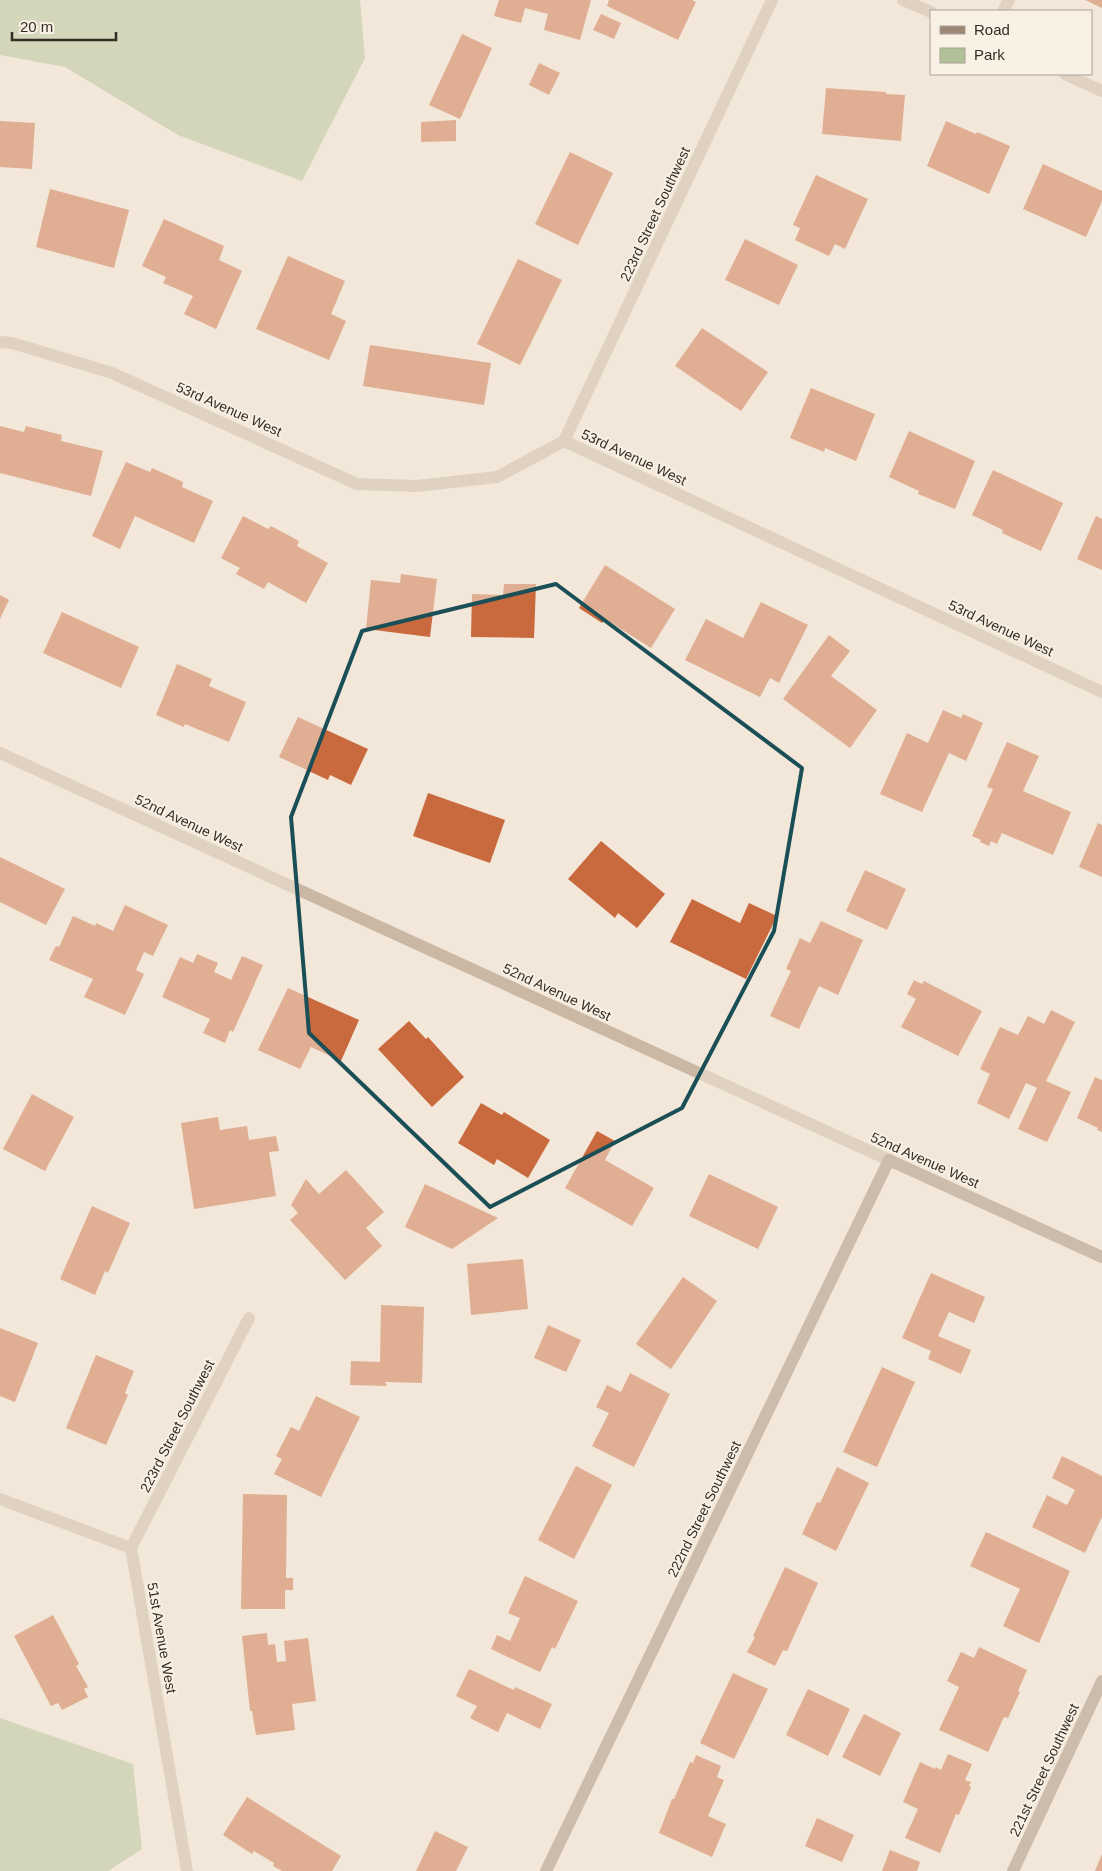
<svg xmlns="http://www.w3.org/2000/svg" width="1102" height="1871" font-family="Arial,sans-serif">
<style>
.green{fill:#b0c198}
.building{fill:#c96a3e}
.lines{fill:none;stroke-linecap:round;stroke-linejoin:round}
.street{stroke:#cab8a4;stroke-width:12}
.secondary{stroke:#9d8775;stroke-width:12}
.marked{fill:none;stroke:#1b4f57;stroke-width:4;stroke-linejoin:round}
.labels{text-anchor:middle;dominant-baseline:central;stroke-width:4;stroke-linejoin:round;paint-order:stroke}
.street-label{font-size:14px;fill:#352c26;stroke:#f9f1e4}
</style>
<rect width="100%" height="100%" fill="#f2e7d8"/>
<g class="green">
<path d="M0 0H360L365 58 302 181 178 135 65 67 0 55Z"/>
<path d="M0 1718 133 1764 142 1849 108 1871H0Z"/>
</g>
<g class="building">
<path d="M499 0H591L580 40 544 30 548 14 525 8 521 23 494 16Z"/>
<path d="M609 0H692L696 2 678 40 607 6Z"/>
<path d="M1085 0H1102V8Z"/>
<path d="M601 14 621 23 614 39 593 30Z"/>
<path d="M462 34 492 48 460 119 429 105Z"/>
<path d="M539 63 560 73 549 95 529 85Z"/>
<path d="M826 88 886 92V94L905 95 901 141 822 134Z"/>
<path d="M456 120V141L421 142V122Z"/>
<path d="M0 121 35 123 32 169 0 167Z"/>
<path d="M946 121 976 134 977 132 1010 146 989 194 927 166Z"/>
<path d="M570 152 613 173 578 245 535 224Z"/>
<path d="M1043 164 1102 191V201L1086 237 1023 209Z"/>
<path d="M816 175 868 199 845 249 835 244 829 256 795 240 800 228 793 225Z"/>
<path d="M50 189 129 210 114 268 36 247Z"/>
<path d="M164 219 224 246 219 260 242 271 216 329 184 314 193 296 163 283 166 277 142 266Z"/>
<path d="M745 239 798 265 779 305 725 280Z"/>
<path d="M288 256 345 281 331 314 346 321 329 360 256 329Z"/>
<path d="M518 259 562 280 520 365 477 344Z"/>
<path d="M702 328 768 372 741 411 675 366Z"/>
<path d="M370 345 491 363 484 405 363 386Z"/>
<path d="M811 388 875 414 856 461 825 448 824 452 790 438Z"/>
<path d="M0 426 24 432 26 426 62 435 61 441 103 451 91 496 0 473Z"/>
<path d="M909 431 975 461 955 509 918 494 919 491 889 477Z"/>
<path d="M126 462 150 472 152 468 183 482 182 487 213 501 194 543 135 516 120 549 92 536Z"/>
<path d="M993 470 1063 503 1041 551 1002 533 1003 530 972 515Z"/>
<path d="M243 516 268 529 271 526 299 541 297 546 328 563 306 603 268 582 264 589 236 574 240 568 221 558Z"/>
<path d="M1096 516 1102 519V570L1077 559Z"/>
<path d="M605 565 675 609 651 648 605 619 602 623 579 608Z"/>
<path d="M401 574 437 579 430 637 366 629 371 580 400 583Z"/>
<path d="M504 584H536L534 638 471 637 472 594 503 595Z"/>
<path d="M0 595 9 600 0 619Z"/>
<path d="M761 602 808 625 779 683 770 678 760 697 685 660 706 619 743 638Z"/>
<path d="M62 612 139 647 121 688 43 653Z"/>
<path d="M829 635 850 651 831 676 877 710 850 748 783 699Z"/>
<path d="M177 664 212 679 209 686 246 702 229 742 185 724 184 727 156 715Z"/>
<path d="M943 710 961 718 963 714 983 723 966 761 949 753 922 812 880 794 907 733 928 743Z"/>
<path d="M298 717 368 749 351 785 330 775 328 780 279 757Z"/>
<path d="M1007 742 1039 756 1023 791 1071 812 1053 855 1002 833 997 844 991 841 989 846 980 842 981 840 972 836 993 789 987 787Z"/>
<path d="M428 793 505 820 490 863 413 836Z"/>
<path d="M1098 823 1102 825V877L1079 867Z"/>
<path d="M601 841 665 894 637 928 618 913 615 918 568 879Z"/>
<path d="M0 857 65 889 46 925 0 902Z"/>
<path d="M865 870 906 889 887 930 846 911Z"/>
<path d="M692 899 740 923 749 903 777 916 746 979 670 942Z"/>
<path d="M125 905 168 925 153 956 144 952 136 970 144 974 125 1015 84 997 93 979 49 960 56 946 59 947 73 916 95 926 96 923 113 931Z"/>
<path d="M821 921 863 940 838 995 819 986 799 1029 770 1016 791 971 786 969 800 938 810 943Z"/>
<path d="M197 954 218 963 214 972 231 980 242 956 263 965 233 1032 230 1030 225 1043 203 1033 210 1019 162 997 180 957 193 963Z"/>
<path d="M914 980 922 984 924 981 982 1011 958 1056 901 1027 916 999 907 994Z"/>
<path d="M288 988 359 1020 341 1061 311 1047 300 1069 258 1050Z"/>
<path d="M1051 1010 1075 1022 1046 1081 1071 1092 1047 1142 1018 1129 1037 1088 1026 1083 1009 1119 977 1103 990 1074 980 1069 1000 1027 1018 1035 1028 1016 1044 1024Z"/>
<path d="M409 1021 426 1039 428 1037 464 1077 432 1107 378 1049Z"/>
<path d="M1095 1077 1102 1080V1132L1097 1130 1098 1128 1077 1118Z"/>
<path d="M32 1094 74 1117 45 1171 3 1149Z"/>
<path d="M481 1103 502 1115 504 1112 550 1140 528 1178 497 1159 494 1165 458 1143Z"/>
<path d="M218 1117 220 1130 247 1126 249 1140 276 1136 279 1151 269 1152 276 1196 194 1209 181 1123Z"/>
<path d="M597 1131 615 1141 605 1160 654 1188 632 1226 565 1188Z"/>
<path d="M346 1170 384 1212 366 1228 382 1246 345 1280 290 1220 298 1213 291 1205 306 1179 319 1194Z"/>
<path d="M709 1174 778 1207 758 1249 689 1216Z"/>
<path d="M425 1184 498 1218 452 1249 405 1227Z"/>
<path d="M92 1206 130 1223 108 1273 105 1271 95 1295 60 1279Z"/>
<path d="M523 1259 528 1309 471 1315 467 1264Z"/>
<path d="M931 1273 985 1297 974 1323 949 1312 938 1336 971 1350 961 1374 928 1359 931 1351 902 1338Z"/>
<path d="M683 1277 717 1301 671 1369 636 1344Z"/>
<path d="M381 1305 424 1307 422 1383 385 1382 387 1386 350 1385 351 1361 380 1362Z"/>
<path d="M548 1325 581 1340 566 1372 534 1358Z"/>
<path d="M0 1328 38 1343 15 1402 0 1396Z"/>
<path d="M96 1355 134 1371 125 1393 128 1395 106 1445 66 1428Z"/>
<path d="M882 1367 915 1382 877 1467 843 1452Z"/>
<path d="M630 1373 670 1394 634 1467 592 1446 609 1413 596 1407 607 1385 621 1392Z"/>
<path d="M316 1396 360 1417 321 1497 274 1474 282 1459 276 1456 291 1427 299 1431Z"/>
<path d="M1062 1456 1102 1476V1517L1085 1553 1032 1527 1047 1495 1067 1505 1075 1490 1052 1478Z"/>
<path d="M576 1466 612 1485 574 1559 538 1540Z"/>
<path d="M837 1467 869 1483 836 1551 802 1534 817 1502 820 1503Z"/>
<path d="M243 1494 287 1495 286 1578H293V1590H285V1609H241Z"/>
<path d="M986 1532 1070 1571 1039 1643 1003 1626 1020 1589 970 1566Z"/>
<path d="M785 1567 818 1583 787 1651 783 1650 775 1666 747 1652 755 1637 753 1636Z"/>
<path d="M525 1576 578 1601 555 1649 552 1647 540 1672 491 1649 497 1635 510 1641 520 1618 508 1613Z"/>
<path d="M53 1615 79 1664 76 1666 88 1687 84 1689 88 1697 62 1710 58 1703 51 1706 14 1636Z"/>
<path d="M267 1633 268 1645 275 1644 277 1662 286 1661 284 1641 308 1638 316 1701 292 1704 295 1730 256 1735 252 1711H250L242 1636Z"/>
<path d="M979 1647 1027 1670 1018 1691 1020 1692 1008 1718 1004 1717 988 1752 939 1730 959 1687 947 1681 961 1652 974 1658Z"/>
<path d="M469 1669 514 1690 515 1687 552 1704 540 1729 507 1713 498 1732 470 1718 477 1706 456 1696Z"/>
<path d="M733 1673 768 1689 734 1759 700 1743Z"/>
<path d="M808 1689 850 1709 828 1756 786 1735Z"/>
<path d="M864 1714 901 1733 880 1776 842 1757Z"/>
<path d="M948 1754 972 1764 965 1780 971 1782 969 1786 971 1787 959 1815 956 1814 940 1853 905 1838 918 1809 903 1802 920 1762 935 1769 936 1767 941 1770Z"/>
<path d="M696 1755 721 1766 717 1777 724 1780 708 1816 726 1824 712 1857 659 1833 672 1799H674L690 1762 693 1763Z"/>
<path d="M247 1797 341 1856 332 1871H282L273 1866 274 1863 254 1851 252 1854 223 1835Z"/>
<path d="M817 1818 854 1835 842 1862 805 1846Z"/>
<path d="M435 1831 468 1847 456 1871H416Z"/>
<path d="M890 1850 920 1862 917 1871H882Z"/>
<path d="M1102 1854V1871H1095Z"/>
</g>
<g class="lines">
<g class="street">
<path d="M903 0 931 12"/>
<path d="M1003 11 1009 0"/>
<path d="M1065 74 1102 91"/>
<path d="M0 342 12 343 112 373 357 484 417 486 497 477 564 441 1102 692"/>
<path d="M564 441 772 0"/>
<path d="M0 753 889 1160"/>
<path d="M0 1499 131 1548 187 1871"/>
<path d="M131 1548 249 1318"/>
</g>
<g class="secondary">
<path d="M546 1871 889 1160 1102 1257"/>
<path d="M1013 1871 1102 1681"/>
</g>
</g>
<path d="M0 0H1102V1871H0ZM556 584 802 768 774 931 682 1108 490 1207 309 1033 291 817 362 631Z" fill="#f2e7d8" fill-opacity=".55" fill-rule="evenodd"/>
<path class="marked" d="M556 584 802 768 774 931 682 1108 490 1207 309 1033 291 817 362 631Z"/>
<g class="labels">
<g class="street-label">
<text transform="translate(655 214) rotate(-65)">223rd Street Southwest</text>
<text transform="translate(229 409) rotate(24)">53rd Avenue West</text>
<text transform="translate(634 457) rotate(25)">53rd Avenue West</text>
<text transform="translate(1001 628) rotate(25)">53rd Avenue West</text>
<text transform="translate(189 823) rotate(25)">52nd Avenue West</text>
<text transform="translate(557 992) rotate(25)">52nd Avenue West</text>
<text transform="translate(925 1160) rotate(24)">52nd Avenue West</text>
<text transform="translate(177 1426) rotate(-63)">223rd Street Southwest</text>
<text transform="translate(704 1509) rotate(-64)">222nd Street Southwest</text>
<text transform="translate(162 1638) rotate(80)">51st Avenue West</text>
<text transform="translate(1044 1770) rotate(-65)">221st Street Southwest</text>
</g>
</g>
<rect x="930" y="10" width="162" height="65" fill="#f9f1e4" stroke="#aba298"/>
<rect x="940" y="26" width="25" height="8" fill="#9d8775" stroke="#aba298"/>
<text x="974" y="35" font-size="15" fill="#352c26">Road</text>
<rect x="940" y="48" width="25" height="15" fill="#b0c198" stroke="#aba298"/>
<text x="974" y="60" font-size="15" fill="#352c26">Park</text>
<path d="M12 32v8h104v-8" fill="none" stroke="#352c26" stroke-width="2.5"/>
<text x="20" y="32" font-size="15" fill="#352c26" stroke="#f9f1e4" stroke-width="4" paint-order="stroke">20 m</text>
</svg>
